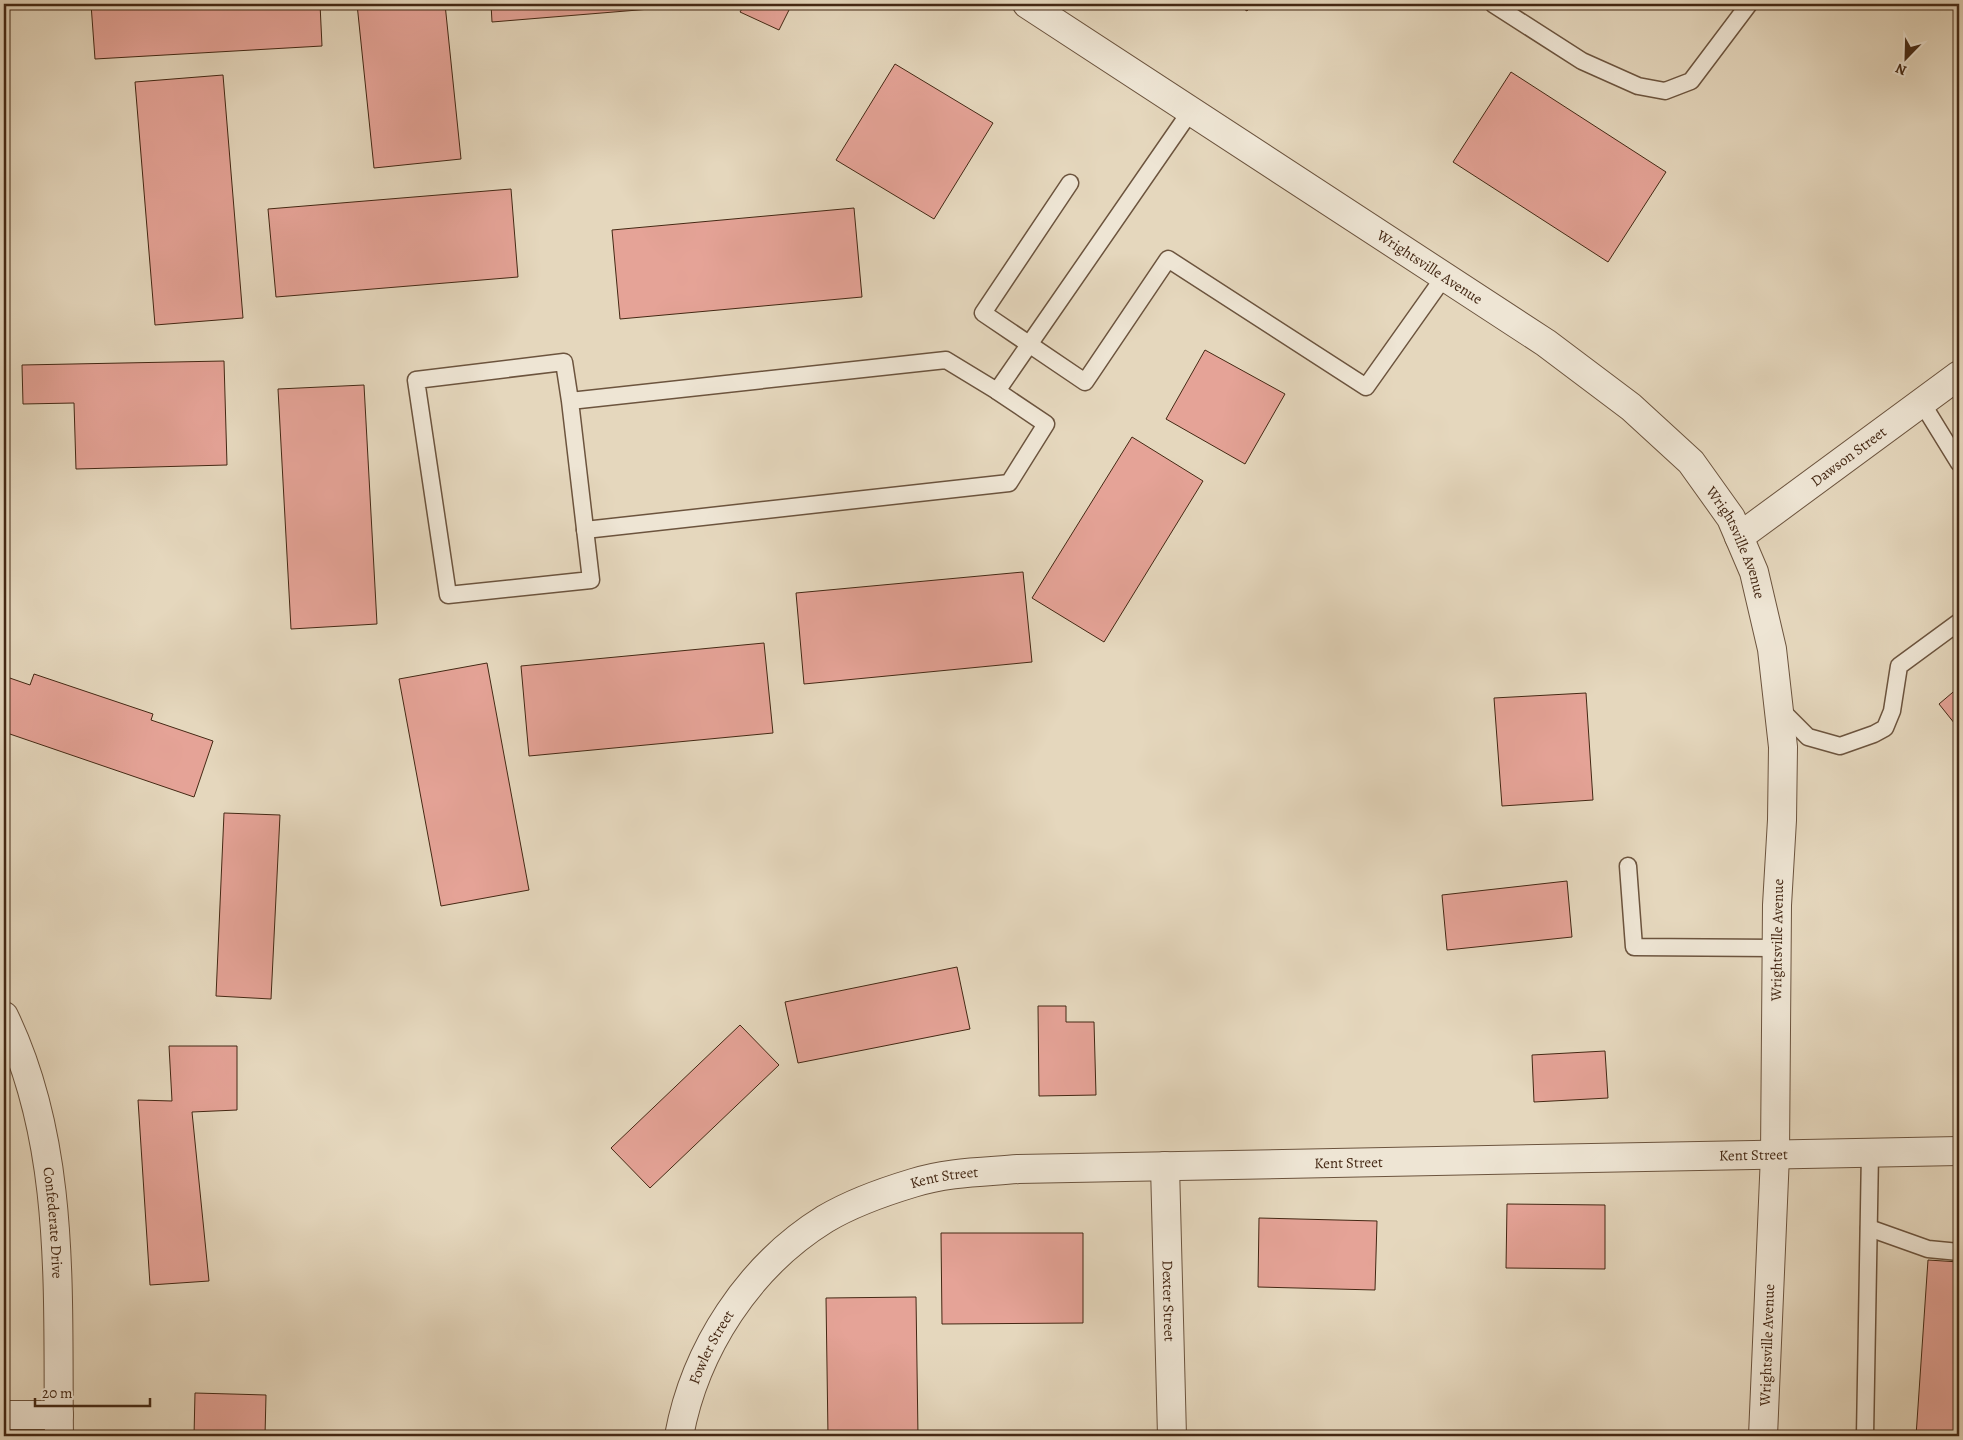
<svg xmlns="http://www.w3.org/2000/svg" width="1963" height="1440" font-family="Alegreya,serif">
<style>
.building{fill:#e5a397;stroke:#442814}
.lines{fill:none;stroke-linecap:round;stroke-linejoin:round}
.service-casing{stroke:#6c543e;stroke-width:19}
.minor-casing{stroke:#6c543e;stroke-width:30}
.tertiary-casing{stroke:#6c543e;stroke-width:30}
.service{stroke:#eee5d4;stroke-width:16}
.minor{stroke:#eee5d4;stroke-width:28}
.tertiary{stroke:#eee5d4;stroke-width:28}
.labels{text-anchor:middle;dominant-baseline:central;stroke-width:4;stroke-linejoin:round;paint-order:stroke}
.street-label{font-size:15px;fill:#442814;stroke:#eee5d4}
</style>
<rect width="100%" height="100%" fill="#e5d7bd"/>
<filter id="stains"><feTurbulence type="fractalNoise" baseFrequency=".004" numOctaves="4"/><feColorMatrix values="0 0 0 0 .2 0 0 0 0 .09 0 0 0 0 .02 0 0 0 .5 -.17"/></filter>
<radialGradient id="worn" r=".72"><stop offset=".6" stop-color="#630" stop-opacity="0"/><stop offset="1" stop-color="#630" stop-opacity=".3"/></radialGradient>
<g class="building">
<path d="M91 4H320L322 46 95 59Z"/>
<path d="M357 4H445L461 159 374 168Z"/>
<path d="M491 4H711L492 22Z"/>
<path d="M745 4H792L779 30 740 12Z"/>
<path d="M1236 4H1252L1247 11Z"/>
<path d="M895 64 993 123 934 219 836 160Z"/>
<path d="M1511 72 1666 172 1608 262 1453 162Z"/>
<path d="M223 75 243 318 155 325 135 82Z"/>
<path d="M511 189 518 277 276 297 268 209Z"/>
<path d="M854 208 862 297 620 319 612 230Z"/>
<path d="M1205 350 1285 394 1245 464 1166 419Z"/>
<path d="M224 361 227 465 76 469 74 403 23 404 22 365Z"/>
<path d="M364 385 377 624 291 629 278 389Z"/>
<path d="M1132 437 1203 481 1104 642 1032 598Z"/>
<path d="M1023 572 1032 662 804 684 796 593Z"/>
<path d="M764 643 773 733 529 756 521 666Z"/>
<path d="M487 663 529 890 441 906 399 679Z"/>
<path d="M34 674 153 714 151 720 213 741 194 797 4 732V676L30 685Z"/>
<path d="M1959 687V729L1939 704Z"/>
<path d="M1586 693 1593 800 1502 806 1494 698Z"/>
<path d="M224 813 280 815 271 999 216 996Z"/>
<path d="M1567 881 1572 937 1447 950 1442 895Z"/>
<path d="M957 967 970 1029 798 1063 785 1002Z"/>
<path d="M1038 1006H1066V1022H1094L1096 1095 1039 1096Z"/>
<path d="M740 1025 779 1065 650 1188 611 1148Z"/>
<path d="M169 1046H237V1110L192 1112 209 1281 150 1285 138 1100 172 1101Z"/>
<path d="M1605 1051 1608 1098 1534 1102 1532 1055Z"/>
<path d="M1507 1204 1605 1205V1269L1506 1268Z"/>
<path d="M1259 1218 1377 1221 1375 1290 1258 1287Z"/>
<path d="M941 1233H1083V1323L942 1324Z"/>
<path d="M1928 1260 1959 1262V1436H1916Z"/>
<path d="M916 1297 918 1436H828L826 1298Z"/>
<path d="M195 1393 266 1395 265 1436H194Z"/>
</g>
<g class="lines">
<defs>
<g id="service">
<path d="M1493 4 1582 61 1638 86 1665 91 1691 81 1749 4"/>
<path d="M1070 183 983 313 1085 382 1168 259 1366 387 1444 277"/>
<path d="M570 401 591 580 448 595 416 380 564 362 570 401 946 360 997 391 1190 112"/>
<path d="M1922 403 1959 463"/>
<path d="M585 530 1009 483 1046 424 997 391"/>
<path d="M1779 708 1808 737 1840 746 1874 734 1885 728 1892 711 1899 666 1959 622"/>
<path d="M1628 866 1634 947 1776 948"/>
<path d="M1869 1228 1928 1249 1959 1252"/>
<path d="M1865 1436 1870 1152"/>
</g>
<g id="minor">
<path id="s1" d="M4 1016C67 1146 57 1295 59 1436"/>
<path id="s2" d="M1165 1166 1172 1436"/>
<path d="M4 1415H59"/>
<path id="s3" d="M679 1436C695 1349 749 1266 825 1219 852 1203 883 1192 913 1183 947 1172 983 1172 1018 1169L1959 1151"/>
</g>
<g id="tertiary">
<path id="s4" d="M1027 4 1546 343 1631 407 1691 462 1731 518 1754 572 1772 649 1783 747 1782 820 1777 905 1775 1155 1763 1436"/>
<path id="s5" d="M1739 537 1959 375"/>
</g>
</defs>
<use href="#service" class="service-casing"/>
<use href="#minor" class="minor-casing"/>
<use href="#tertiary" class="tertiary-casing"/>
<use href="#service" class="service"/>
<use href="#minor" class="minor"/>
<use href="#tertiary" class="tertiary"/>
</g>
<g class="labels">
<g class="street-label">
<text stroke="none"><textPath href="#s4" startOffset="481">Wrightsville Avenue</textPath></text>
<text stroke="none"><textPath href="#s5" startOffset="136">Dawson Street</textPath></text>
<text stroke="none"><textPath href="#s4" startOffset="901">Wrightsville Avenue</textPath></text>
<text transform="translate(1777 940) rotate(-89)">Wrightsville Avenue</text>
<text stroke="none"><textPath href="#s3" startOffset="1206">Kent Street</textPath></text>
<text stroke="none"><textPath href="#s3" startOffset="801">Kent Street</textPath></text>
<text stroke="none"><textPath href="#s3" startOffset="396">Kent Street</textPath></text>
<text stroke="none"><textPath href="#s1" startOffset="214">Confederate Drive</textPath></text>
<text stroke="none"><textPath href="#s2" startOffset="135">Dexter Street</textPath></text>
<text transform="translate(1767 1345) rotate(-88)">Wrightsville Avenue</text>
<text stroke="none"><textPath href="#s3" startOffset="95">Fowler Street</textPath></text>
</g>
</g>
<rect width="1963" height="1440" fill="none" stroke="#e5d7bd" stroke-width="20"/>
<rect x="5" y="5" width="1953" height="1430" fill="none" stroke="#442814" stroke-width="2.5"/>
<rect x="10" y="10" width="1943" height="1420" fill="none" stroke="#442814"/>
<g transform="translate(1906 58) rotate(203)" stroke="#eee5d4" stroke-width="4" paint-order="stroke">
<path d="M0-4L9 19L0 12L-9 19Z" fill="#442814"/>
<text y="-8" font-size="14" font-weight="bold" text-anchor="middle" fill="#442814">N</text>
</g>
<path d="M35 1398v8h115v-8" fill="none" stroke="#442814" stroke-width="2.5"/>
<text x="42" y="1398" font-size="15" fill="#442814" stroke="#eee5d4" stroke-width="4" paint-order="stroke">20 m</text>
<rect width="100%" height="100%" filter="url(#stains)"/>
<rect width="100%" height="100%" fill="url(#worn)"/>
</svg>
